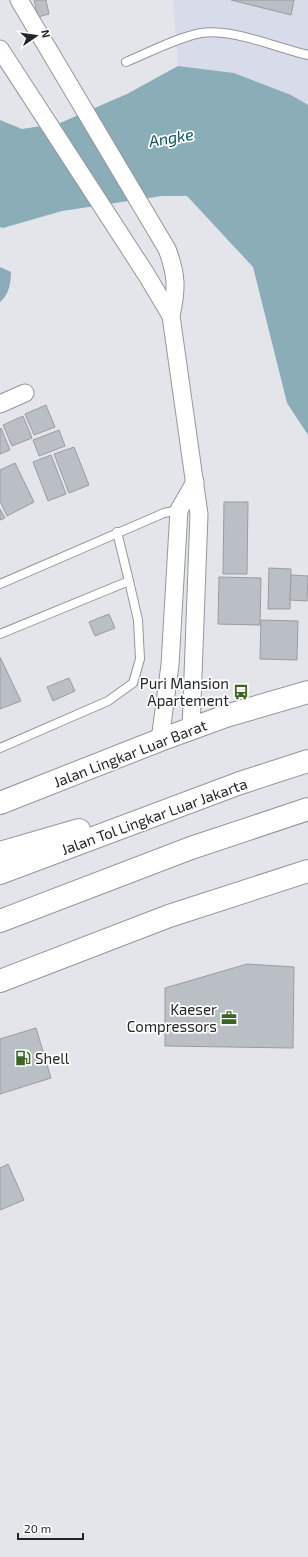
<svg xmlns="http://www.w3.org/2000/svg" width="308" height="1557" font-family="'Exo 2',sans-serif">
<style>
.built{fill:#d8dcea}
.water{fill:#8aadb8}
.building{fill:#b9bfc4;stroke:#989da2}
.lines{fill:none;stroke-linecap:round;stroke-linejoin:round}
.lane-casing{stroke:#94969c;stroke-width:10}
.street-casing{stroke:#94969c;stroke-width:19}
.primary-casing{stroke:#94969c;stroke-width:24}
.highway-casing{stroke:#94969c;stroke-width:24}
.lane{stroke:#fff;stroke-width:8}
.street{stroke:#fff;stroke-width:17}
.primary{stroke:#fff;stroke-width:22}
.highway{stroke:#fff;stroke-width:22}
.labels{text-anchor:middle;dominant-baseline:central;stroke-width:3.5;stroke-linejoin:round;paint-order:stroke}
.poi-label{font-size:15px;fill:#242528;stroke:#fff;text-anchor:end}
.street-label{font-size:15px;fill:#242528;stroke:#fff}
.water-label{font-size:16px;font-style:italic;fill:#055363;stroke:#fff}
</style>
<rect width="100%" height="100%" fill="#e3e5eb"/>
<path class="built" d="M173 0H308V105L291 95 234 73 178 66Z"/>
<g class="water">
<path d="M178 66 234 73 291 95 308 105V435L287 403 253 267 187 196H162L62 211 3 228 0 227V120L22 129 60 123 127 94Z"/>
<path d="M0 267 11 272C11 282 9 295 0 302Z"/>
</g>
<g class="building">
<path d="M34 0H46L49 14 38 17Z"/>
<path d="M231 0H294L291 15Z"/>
<path d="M46 405 55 427 34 435 25 414Z"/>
<path d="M23 416 32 438 12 446 3 425Z"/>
<path d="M1 428 10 450 0 454V429Z"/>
<path d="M59 430 65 446 39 456 33 440Z"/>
<path d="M74 447 89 485 69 493 54 454Z"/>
<path d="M51 455 66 494 48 501 33 462Z"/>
<path d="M15 463 34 502 7 516 0 501V470Z"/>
<path d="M224 502H248L247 574H223Z"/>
<path d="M0 509 5 518 0 520Z"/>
<path d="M269 568 291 569 290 609H268Z"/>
<path d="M291 575 308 576 307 601 290 600Z"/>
<path d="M219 577 261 578 260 625 218 624Z"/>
<path d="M109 614 115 628 95 636 89 622Z"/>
<path d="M261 620 298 621 297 660 260 659Z"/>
<path d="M0 657 21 701 0 709Z"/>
<path d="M69 678 75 691 53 701 47 687Z"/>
<path d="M247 964 294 967 293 1048 165 1046V988Z"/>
<path d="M36 1028 51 1078 0 1094V1039Z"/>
<path d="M8 1164 24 1200 0 1210V1168Z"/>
</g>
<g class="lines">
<defs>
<g id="lane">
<path d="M126 62C150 52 176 38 201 33 232 28 277 48 308 55"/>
<path d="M0 584 164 513 179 510"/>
<path d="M0 634 129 581 117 532"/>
<path d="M0 748 108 701 133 683 140 659 138 620 129 581"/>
</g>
<g id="street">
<path d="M19 0 167 249C177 275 177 289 171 316L199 514 191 729"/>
<path d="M0 49 146 274 171 316"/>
<path d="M0 404 25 393"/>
<path d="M160 740 170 665 179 510 195 482"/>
</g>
<g id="primary">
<path d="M0 803 160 740 226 716 308 692"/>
<path d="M0 981 169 916 308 871"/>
</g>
<g id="highway">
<path d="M0 853 79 830"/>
<path d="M0 873 240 783 308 761"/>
<path d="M0 921 191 848 308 809"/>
</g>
</defs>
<use href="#lane" class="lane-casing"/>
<use href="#street" class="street-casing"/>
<use href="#primary" class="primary-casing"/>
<use href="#highway" class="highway-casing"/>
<use href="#lane" class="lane"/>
<use href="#street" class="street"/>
<use href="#primary" class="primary"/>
<use href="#highway" class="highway"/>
</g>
<defs>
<symbol id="bus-bare" viewBox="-9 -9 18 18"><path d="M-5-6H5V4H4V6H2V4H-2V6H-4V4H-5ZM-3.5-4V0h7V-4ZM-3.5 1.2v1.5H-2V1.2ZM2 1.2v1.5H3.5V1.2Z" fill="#3b6521" stroke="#fff" stroke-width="2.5" paint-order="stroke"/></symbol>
<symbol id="office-bare" viewBox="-9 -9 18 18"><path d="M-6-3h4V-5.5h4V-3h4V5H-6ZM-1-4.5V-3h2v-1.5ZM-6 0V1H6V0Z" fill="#3b6521" stroke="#fff" stroke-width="2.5" paint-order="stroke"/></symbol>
<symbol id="fuel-bare" viewBox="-9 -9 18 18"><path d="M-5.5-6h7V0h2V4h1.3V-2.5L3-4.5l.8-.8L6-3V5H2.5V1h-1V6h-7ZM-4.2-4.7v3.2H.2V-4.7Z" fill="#3b6521" stroke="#fff" stroke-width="2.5" paint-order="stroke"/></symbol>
</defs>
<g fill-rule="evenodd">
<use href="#bus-bare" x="230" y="681" width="22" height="22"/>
<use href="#office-bare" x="218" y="1007" width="22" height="22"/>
<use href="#fuel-bare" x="12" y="1047" width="22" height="22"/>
</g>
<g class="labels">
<g class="poi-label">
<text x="229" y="683">Puri Mansion<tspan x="229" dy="17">Apartement</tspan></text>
<text x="217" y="1009">Kaeser<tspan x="217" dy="17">Compressors</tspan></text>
<text x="35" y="1058" text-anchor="start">Shell</text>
</g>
<g class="street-label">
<text transform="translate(130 753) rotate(-21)">Jalan Lingkar Luar Barat</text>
<text transform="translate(154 816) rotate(-20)">Jalan Tol Lingkar Luar Jakarta</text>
</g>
<g class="water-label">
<text transform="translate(171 137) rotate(-10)">Angke</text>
</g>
</g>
<g transform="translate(36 36) rotate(77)" stroke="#ffffff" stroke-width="3" paint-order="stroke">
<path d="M0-3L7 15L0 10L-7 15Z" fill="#242528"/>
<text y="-6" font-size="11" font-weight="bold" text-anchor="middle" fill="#242528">N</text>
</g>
<path d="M18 1533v6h65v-6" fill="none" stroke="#242528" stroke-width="2"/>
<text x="24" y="1533" font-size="12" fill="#242528" stroke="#ffffff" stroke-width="3" paint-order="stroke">20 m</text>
</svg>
